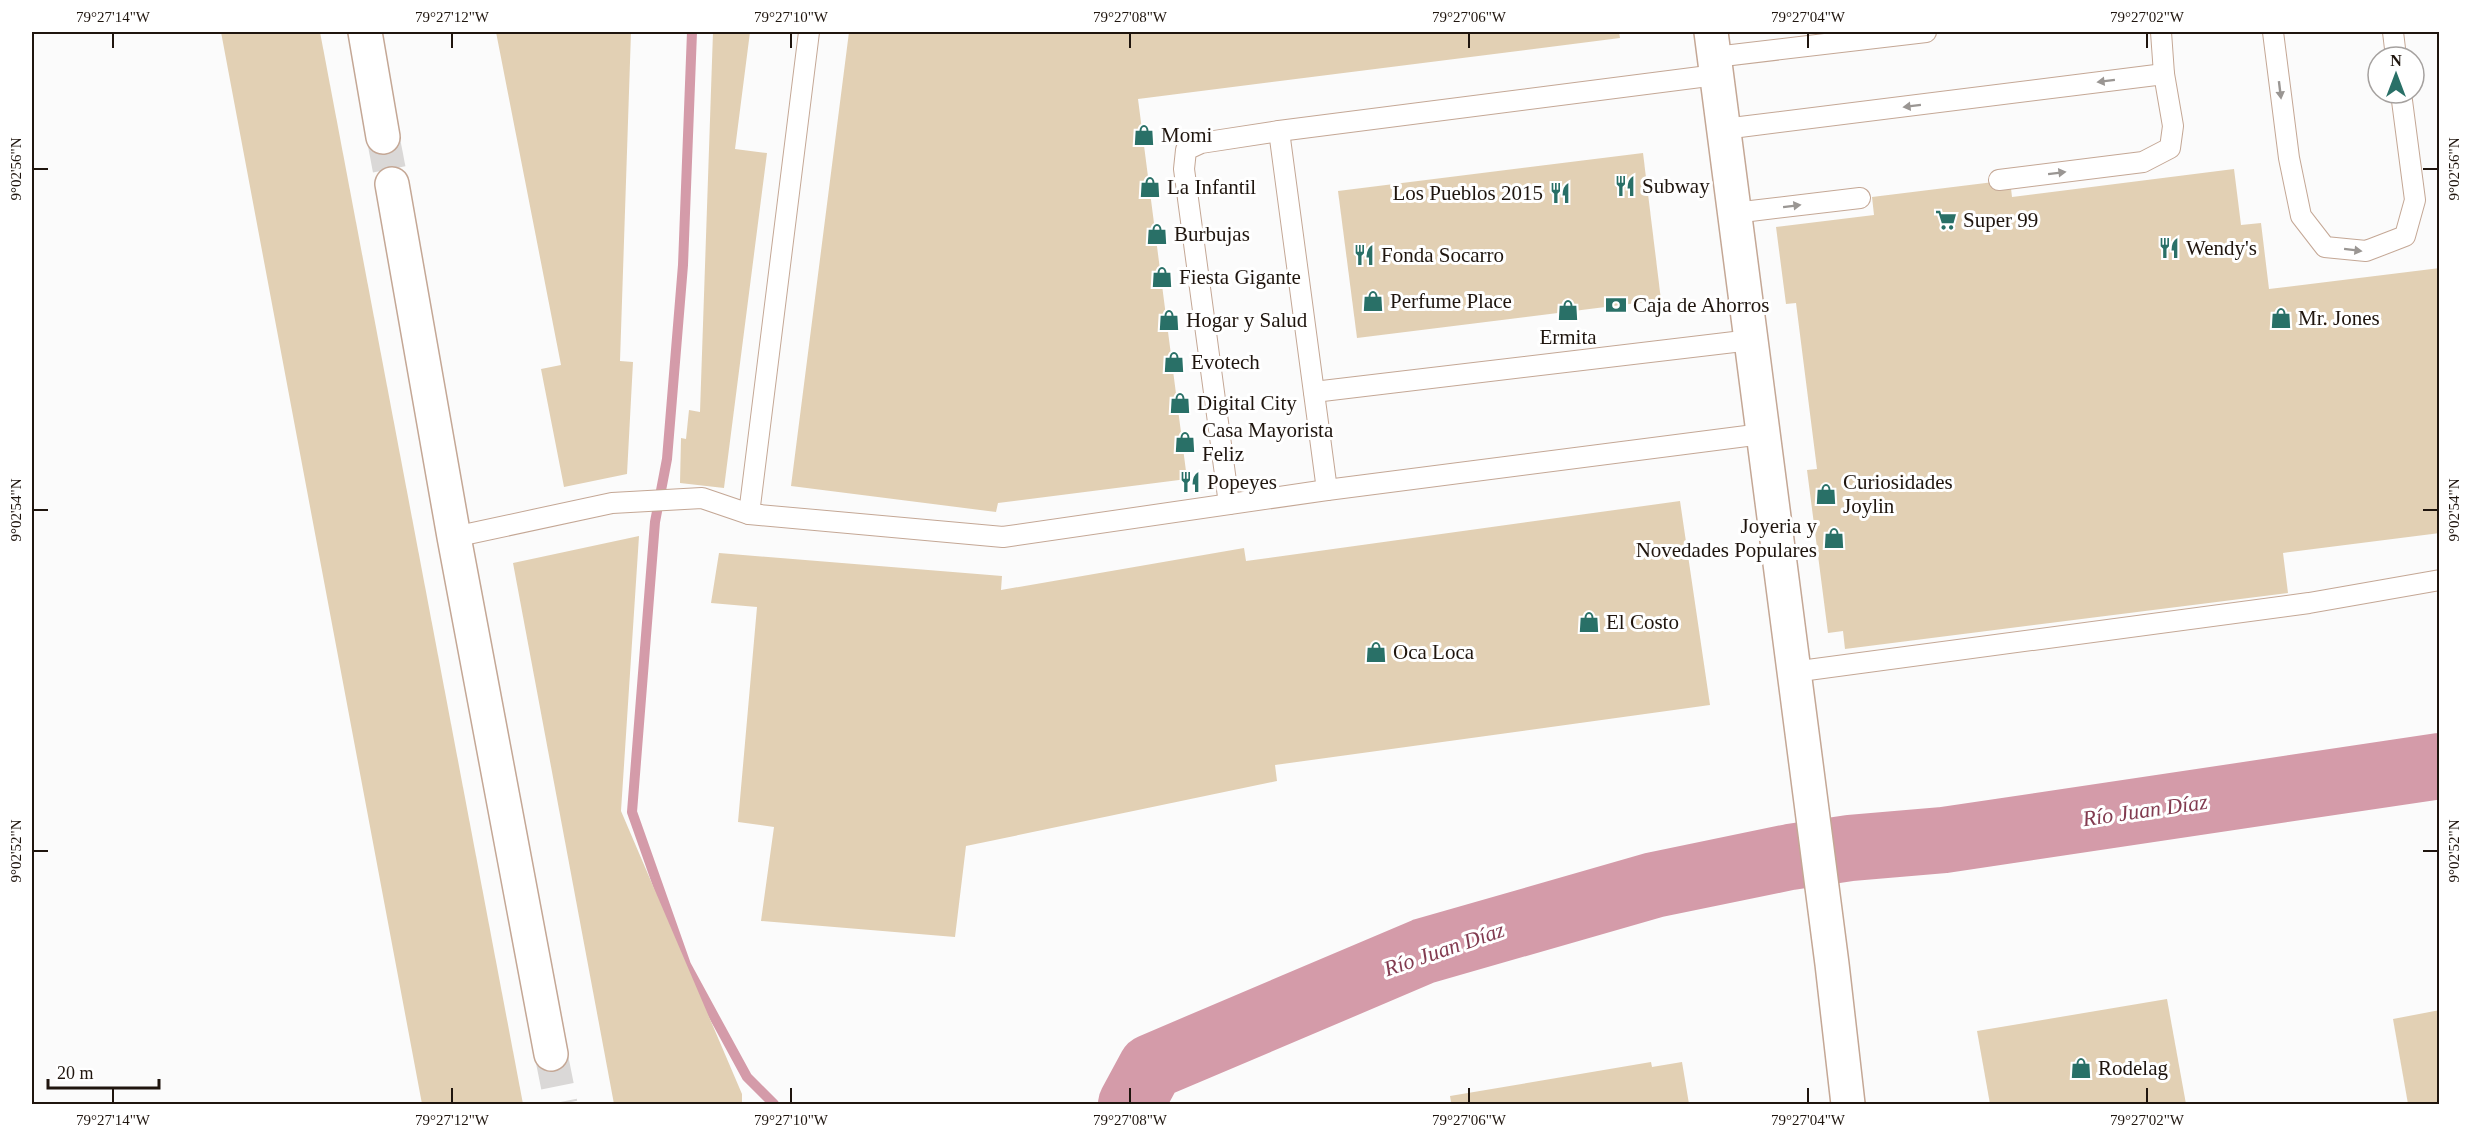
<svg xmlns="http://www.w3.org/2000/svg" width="2471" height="1136" font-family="Georgia,serif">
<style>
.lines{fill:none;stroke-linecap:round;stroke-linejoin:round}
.stream{stroke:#d49ba9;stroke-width:10}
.river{stroke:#d49ba9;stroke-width:66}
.building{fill:#e2d0b4}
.street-tunnel{stroke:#dad8d7;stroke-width:33;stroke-dasharray:33 16;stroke-linecap:butt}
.lane-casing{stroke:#c4a795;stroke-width:22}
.street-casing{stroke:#c4a795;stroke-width:36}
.lane{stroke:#fff;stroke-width:20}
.street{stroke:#fff;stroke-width:33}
.oneway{fill:#9a9693}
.ticks{fill:none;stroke:#1f150e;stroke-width:2}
.labels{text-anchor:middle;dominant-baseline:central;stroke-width:6;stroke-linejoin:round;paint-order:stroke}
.poi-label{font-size:21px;fill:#1f150e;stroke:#fff;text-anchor:start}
.water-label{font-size:22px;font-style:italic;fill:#823b50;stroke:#fff}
.neatline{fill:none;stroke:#1f150e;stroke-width:2}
.ticks-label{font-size:15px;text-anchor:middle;fill:#1f150e}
</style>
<rect width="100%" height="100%" fill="#fbfbfb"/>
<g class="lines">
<path class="stream" d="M692 32 683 265 667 459 655 522 632 812 686 965 747 1077 774 1104"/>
<path class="river" d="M1131 1104 1151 1067 1424 951 1654 885 1790 857 1850 848 1944 840 2440 766"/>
</g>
<g class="building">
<path d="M221 32H320L523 1104H422Z"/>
<path d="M496 32H631L620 361 633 362 627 474 564 487 541 369 561 365Z"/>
<path d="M713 32H750L735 149 767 153 724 488 680 483 681 438 686 439 689 410 700 412Z"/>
<path d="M849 32H1619L1620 38 1138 99 1187 479 998 503 996 512 791 486Z"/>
<path d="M1643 153 1661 300 1357 338 1338 191Z"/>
<path d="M2234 169 2241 225 2261 223 2269 289 2440 268V533L2283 553 2288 593 1845 649 1843 631 1828 633 1807 470 1817 469 1796 303 1786 304 1776 227 1874 215 1872 197 2010 180 2012 197Z"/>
<path d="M1680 501 1710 705 1275 765 1277 781 966 846 955 937 761 921 774 827 738 822 757 607 711 603 719 553 1002 576 1001 590 1244 548 1246 561Z"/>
<path d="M639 536 621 811 742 1094V1104H614L513 563Z"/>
<path d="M2167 999 2186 1104H1990L1977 1031Z"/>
<path d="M2440 1010V1104H2408L2393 1019Z"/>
<path d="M1651 1062 1652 1067 1682 1062 1689 1104H1445L1451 1102 1450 1096Z"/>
</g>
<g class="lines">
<g class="street-tunnel">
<path d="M383 137 392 184"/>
<path d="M551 1054 561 1104"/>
</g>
<defs>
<g id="lane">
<path d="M2273 32 2289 158 2301 216 2325 247 2366 251 2405 236 2415 200 2401 93"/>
<path d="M2393 32 2396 57"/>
<path d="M1715 57 1926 32"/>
<path d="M1724 129 2164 74"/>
<path d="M1279 131 1327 490"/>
<path d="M1999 180 2143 162 2170 148 2173 126 2164 74 2161 32"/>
<path d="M1734 213 1860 198"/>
<path d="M1314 392 1751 340"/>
<path d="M1229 504 1184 169 1186 150 1201 143 1279 131 1716 75"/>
<path d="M749 514 809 32"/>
<path d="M454 537 612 503 702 498 749 514 1003 537 1327 490 1762 434"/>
<path d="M1793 672 2309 603 2440 580"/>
</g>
<g id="street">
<path d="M365 32 383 137"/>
<path d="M1711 32 1832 964 1848 1104"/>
<path d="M392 184 454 537 551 1054"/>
</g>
</defs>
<use href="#lane" class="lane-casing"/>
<use href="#street" class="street-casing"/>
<use href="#lane" class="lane"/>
<use href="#street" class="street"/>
</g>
<defs><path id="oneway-solid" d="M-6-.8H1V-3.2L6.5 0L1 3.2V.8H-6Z" transform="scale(1.5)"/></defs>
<g class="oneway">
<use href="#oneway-solid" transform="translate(2106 81) rotate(173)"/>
<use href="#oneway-solid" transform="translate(2280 90) rotate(83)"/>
<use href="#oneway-solid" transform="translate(1912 106) rotate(173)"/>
<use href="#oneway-solid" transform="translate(2057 173) rotate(-7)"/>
<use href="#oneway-solid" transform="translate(1792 206) rotate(-7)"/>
<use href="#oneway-solid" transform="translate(2353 250) rotate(7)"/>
</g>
<path class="ticks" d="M113 33V48M452 33V48M791 33V48M1130 33V48M1469 33V48M1808 33V48M2147 33V48M33 169H48M2423 169H2438M33 510H48M2423 510H2438M33 851H48M2423 851H2438M113 1088V1103M452 1088V1103M791 1088V1103M1130 1088V1103M1469 1088V1103M1808 1088V1103M2147 1088V1103"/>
<defs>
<symbol id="shop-bare" viewBox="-9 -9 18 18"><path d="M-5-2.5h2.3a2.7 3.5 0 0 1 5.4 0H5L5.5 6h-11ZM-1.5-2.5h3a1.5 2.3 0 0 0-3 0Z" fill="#297067" stroke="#fff" stroke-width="2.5" paint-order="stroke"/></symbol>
<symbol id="restaurant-bare" viewBox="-9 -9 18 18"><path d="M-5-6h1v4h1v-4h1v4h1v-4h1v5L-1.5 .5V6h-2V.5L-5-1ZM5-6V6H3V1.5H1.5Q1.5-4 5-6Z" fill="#297067" stroke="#fff" stroke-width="2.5" paint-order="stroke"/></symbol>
<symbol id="supermarket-bare" viewBox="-9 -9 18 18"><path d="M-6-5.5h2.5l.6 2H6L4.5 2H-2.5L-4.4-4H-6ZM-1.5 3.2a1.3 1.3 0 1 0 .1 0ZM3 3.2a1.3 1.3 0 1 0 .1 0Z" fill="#297067" stroke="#fff" stroke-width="2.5" paint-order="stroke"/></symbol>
<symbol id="bank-bare" viewBox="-9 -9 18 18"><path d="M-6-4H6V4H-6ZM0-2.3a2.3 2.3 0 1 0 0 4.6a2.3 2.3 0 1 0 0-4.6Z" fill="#297067" stroke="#fff" stroke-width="2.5" paint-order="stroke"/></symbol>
</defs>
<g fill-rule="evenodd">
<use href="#shop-bare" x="1129" y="120" width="30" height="30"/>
<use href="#restaurant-bare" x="1610" y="171" width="30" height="30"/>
<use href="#shop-bare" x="1135" y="172" width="30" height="30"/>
<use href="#restaurant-bare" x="1545" y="178" width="30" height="30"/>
<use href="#supermarket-bare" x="1931" y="205" width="30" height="30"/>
<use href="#shop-bare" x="1142" y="219" width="30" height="30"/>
<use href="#restaurant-bare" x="2154" y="233" width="30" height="30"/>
<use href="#restaurant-bare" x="1349" y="240" width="30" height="30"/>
<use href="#shop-bare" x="1147" y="262" width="30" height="30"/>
<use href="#shop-bare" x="1358" y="286" width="30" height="30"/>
<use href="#bank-bare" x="1601" y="290" width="30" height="30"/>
<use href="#shop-bare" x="1553" y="295" width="30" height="30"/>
<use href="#shop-bare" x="2266" y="303" width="30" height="30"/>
<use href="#shop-bare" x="1154" y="305" width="30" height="30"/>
<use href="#shop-bare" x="1159" y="347" width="30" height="30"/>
<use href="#shop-bare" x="1165" y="388" width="30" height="30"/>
<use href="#shop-bare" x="1170" y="427" width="30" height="30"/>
<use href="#restaurant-bare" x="1175" y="467" width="30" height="30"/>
<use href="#shop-bare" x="1811" y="479" width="30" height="30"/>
<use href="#shop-bare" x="1819" y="523" width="30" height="30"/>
<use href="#shop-bare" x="1574" y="607" width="30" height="30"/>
<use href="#shop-bare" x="1361" y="637" width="30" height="30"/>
<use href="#shop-bare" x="2066" y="1053" width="30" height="30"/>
</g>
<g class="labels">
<g class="poi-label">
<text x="1161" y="135">Momi</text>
<text x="1642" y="186">Subway</text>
<text x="1167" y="187">La Infantil</text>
<text x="1543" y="193" text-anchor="end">Los Pueblos 2015</text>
<text x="1963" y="220">Super 99</text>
<text x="1174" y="234">Burbujas</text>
<text x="2186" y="248">Wendy's</text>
<text x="1381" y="255">Fonda Socarro</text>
<text x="1179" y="277">Fiesta Gigante</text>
<text x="1390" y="301">Perfume Place</text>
<text x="1633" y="305">Caja de Ahorros</text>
<text x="2298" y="318">Mr. Jones</text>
<text x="1186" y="320">Hogar y Salud</text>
<text x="1568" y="337" text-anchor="middle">Ermita</text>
<text x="1191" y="362">Evotech</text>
<text x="1197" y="403">Digital City</text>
<text x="1202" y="430">Casa Mayorista<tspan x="1202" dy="24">Feliz</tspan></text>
<text x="1207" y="482">Popeyes</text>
<text x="1843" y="482">Curiosidades<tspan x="1843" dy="24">Joylin</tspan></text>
<text x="1817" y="526" text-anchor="end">Joyeria y<tspan x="1817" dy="24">Novedades Populares</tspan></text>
<text x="1606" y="622">El Costo</text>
<text x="1393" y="652">Oca Loca</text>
<text x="2098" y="1068">Rodelag</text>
</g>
<g class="water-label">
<text transform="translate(2145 810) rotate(-8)">Río Juan Díaz</text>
<text transform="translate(1444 949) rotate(-19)">Río Juan Díaz</text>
</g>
</g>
<rect width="2471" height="1136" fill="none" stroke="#ffffff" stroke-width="66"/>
<g transform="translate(2396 75)"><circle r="28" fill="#ffffff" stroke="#a5a19f" stroke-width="1.5"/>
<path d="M0-4.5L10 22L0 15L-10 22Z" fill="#297067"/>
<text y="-9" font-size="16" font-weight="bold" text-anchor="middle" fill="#1f150e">N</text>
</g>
<path d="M48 1079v9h111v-9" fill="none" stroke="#1f150e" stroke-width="3"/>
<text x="57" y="1079" font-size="18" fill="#1f150e" stroke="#ffffff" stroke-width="4.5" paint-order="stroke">20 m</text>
<rect x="33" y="33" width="2405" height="1070" class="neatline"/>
<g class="ticks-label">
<text x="113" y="22">79°27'14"W</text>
<text x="452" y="22">79°27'12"W</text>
<text x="791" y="22">79°27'10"W</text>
<text x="1130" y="22">79°27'08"W</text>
<text x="1469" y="22">79°27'06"W</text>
<text x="1808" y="22">79°27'04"W</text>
<text x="2147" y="22">79°27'02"W</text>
<text transform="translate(16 169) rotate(-90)" y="5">9°02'56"N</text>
<text transform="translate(2454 169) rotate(-90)" y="5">9°02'56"N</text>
<text transform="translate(16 510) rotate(-90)" y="5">9°02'54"N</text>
<text transform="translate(2454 510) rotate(-90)" y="5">9°02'54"N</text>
<text transform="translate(16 851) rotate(-90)" y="5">9°02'52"N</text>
<text transform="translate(2454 851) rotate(-90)" y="5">9°02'52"N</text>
<text x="113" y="1125">79°27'14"W</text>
<text x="452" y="1125">79°27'12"W</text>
<text x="791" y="1125">79°27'10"W</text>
<text x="1130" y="1125">79°27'08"W</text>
<text x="1469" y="1125">79°27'06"W</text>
<text x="1808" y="1125">79°27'04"W</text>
<text x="2147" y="1125">79°27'02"W</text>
</g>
</svg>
